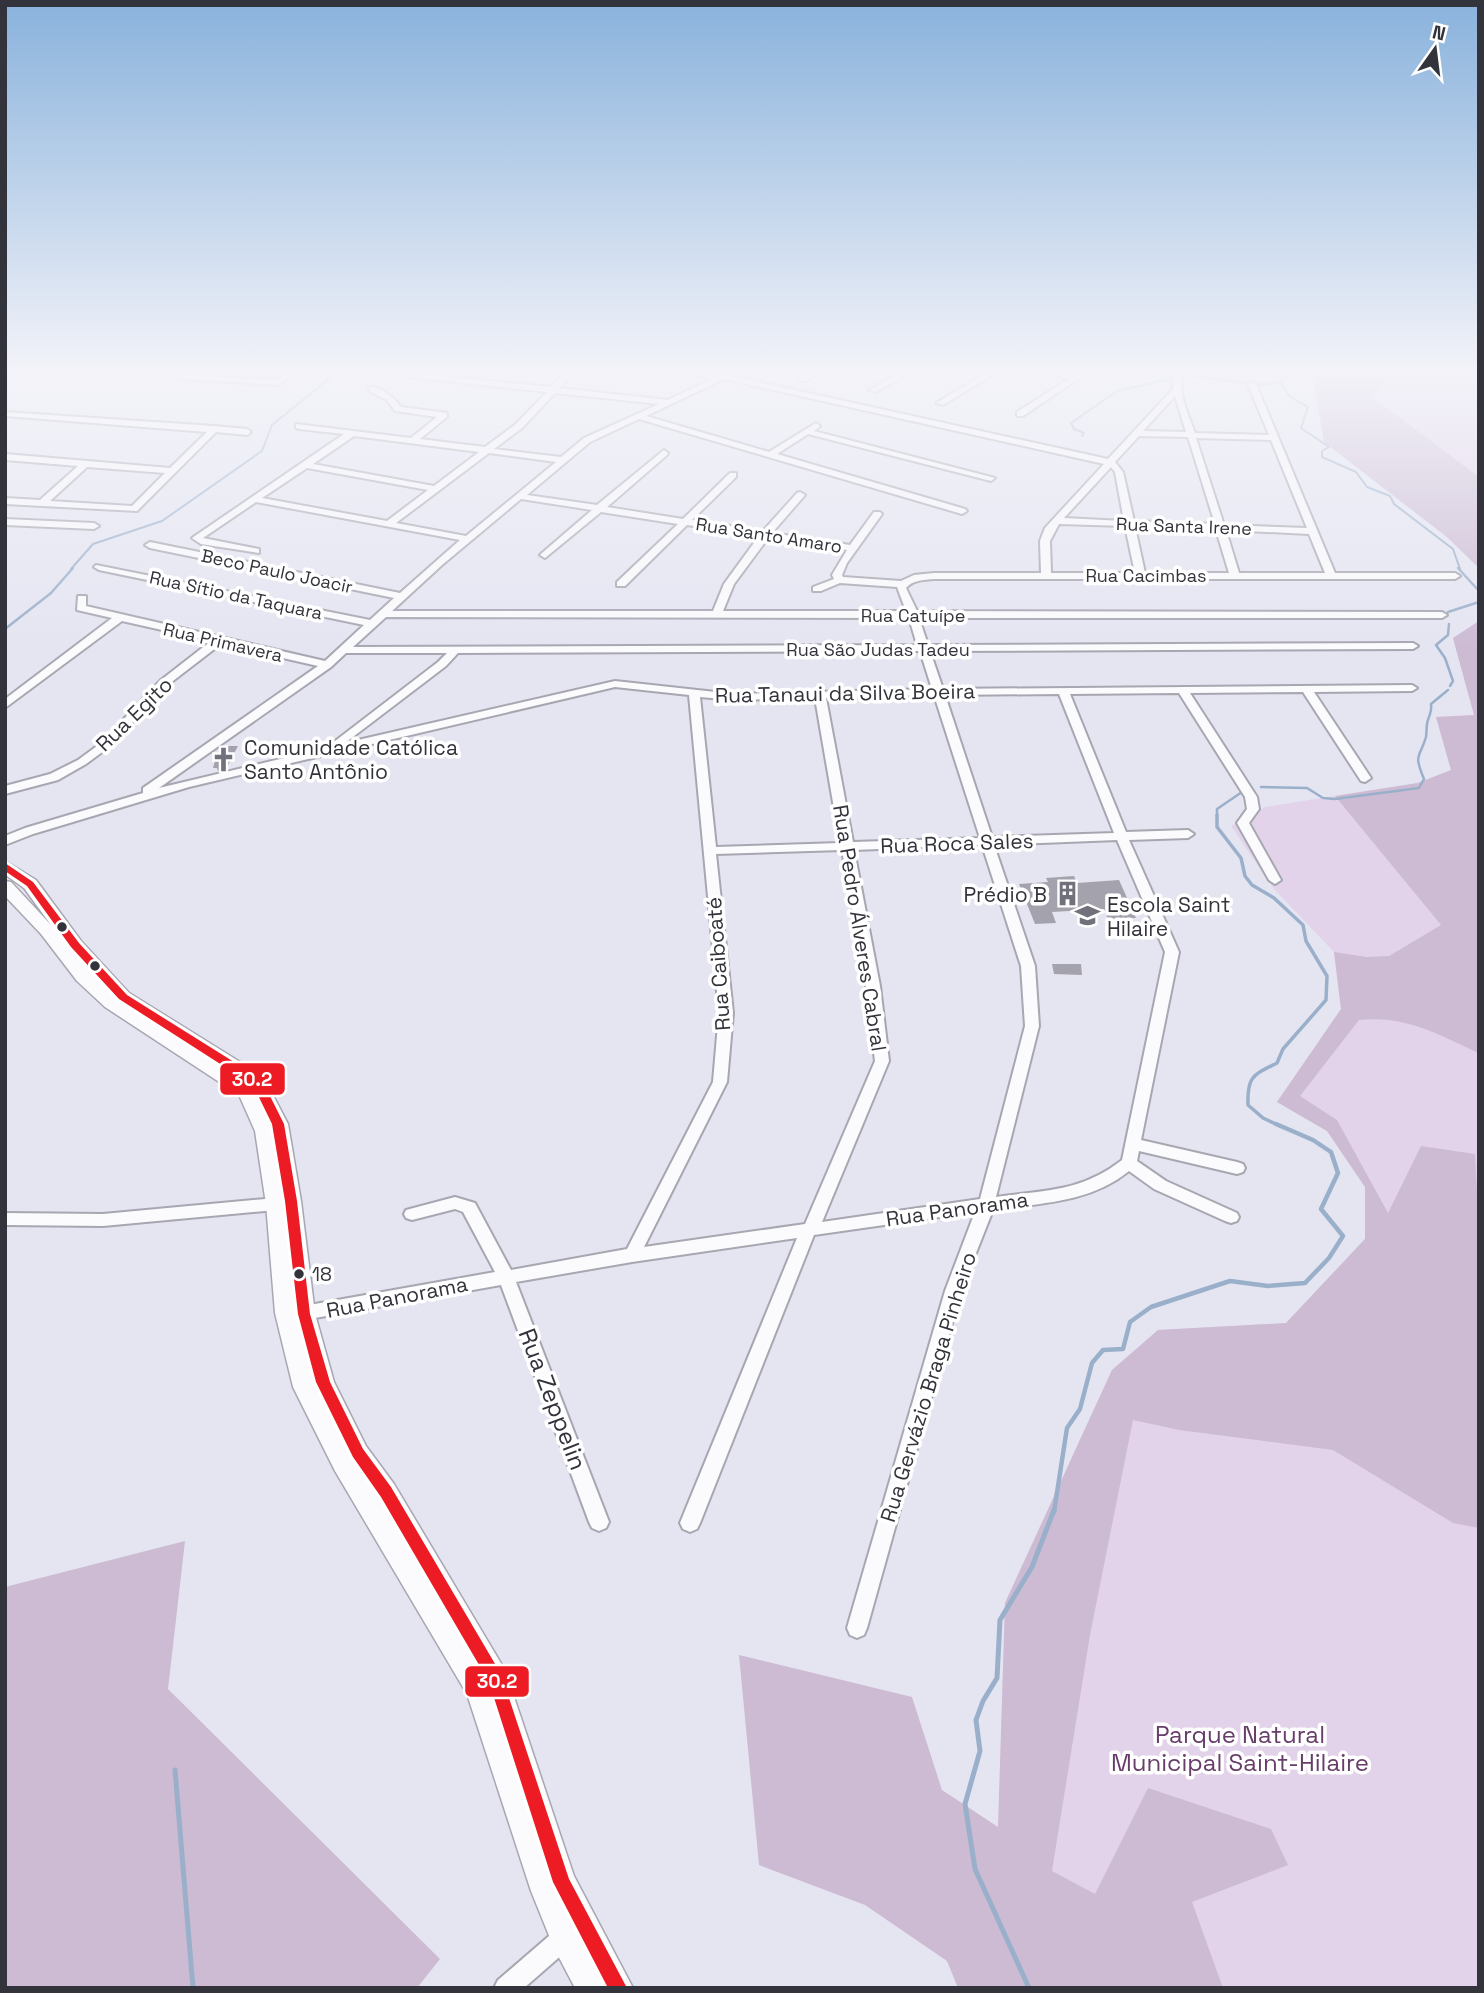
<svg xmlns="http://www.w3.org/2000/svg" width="1484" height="1993" font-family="'Space Grotesk',sans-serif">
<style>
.green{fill:#e3d3ea}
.forest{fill:#ccbbd3}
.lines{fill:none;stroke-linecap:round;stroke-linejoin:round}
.stream-far4{stroke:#9ab0ca;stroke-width:2}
.stream-far3{stroke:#9ab0ca;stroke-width:2.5}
.stream-far2{stroke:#9ab0ca;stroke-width:3.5}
.stream-far1{stroke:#9ab0ca;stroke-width:4.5}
.stream{stroke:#9ab0ca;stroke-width:5}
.building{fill:#a4a2ac}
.minor-casing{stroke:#a7a7b1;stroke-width:4}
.major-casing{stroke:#a7a7b1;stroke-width:3}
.minor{fill:#fbfbfd;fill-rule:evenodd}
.major{fill:#fbfbfd;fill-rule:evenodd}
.bus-1-casing{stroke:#fff;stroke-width:6}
.bus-1{fill:#ed1c24;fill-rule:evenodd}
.bus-dot{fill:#33333c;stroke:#fff;stroke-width:2.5}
.labels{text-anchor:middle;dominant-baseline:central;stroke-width:7;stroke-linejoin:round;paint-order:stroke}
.far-street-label{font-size:18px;fill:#33333c;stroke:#fff}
.bus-label{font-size:19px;fill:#33333c;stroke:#fff;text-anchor:start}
.street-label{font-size:21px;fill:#33333c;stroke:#fff}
.poi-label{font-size:21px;fill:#33333c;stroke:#fff;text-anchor:start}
.near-street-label{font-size:24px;fill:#33333c;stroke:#fff}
.near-park-label{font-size:24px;fill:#673d6a;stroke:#fff}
.line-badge{stroke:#fff;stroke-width:2.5}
.badge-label{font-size:19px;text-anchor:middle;font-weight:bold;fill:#fff}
</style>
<rect width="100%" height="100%" fill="#e5e5f2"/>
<g class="green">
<path d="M1312 371H1479V568L1447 537 1324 442Z"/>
<path d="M1479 621V1988H958L998 1855 1005 1603 1112 1370 1158 1330 1286 1323 1365 1239V1187L1327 1131 1277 1102 1341 1009 1334 952 1274 889 1231 826 1265 807 1417 783 1451 770 1436 717 1474 715 1453 638Z"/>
</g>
<g class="forest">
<path d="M1312 371H1396L1372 397 1479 477V568L1447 537 1324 442Z"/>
<path d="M1479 621V1053C1437 1034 1406 1015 1359 1020L1300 1096 1337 1120 1388 1213 1421 1146 1475 1154 1479 1228V1528L1453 1523 1333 1450 1179 1430 1133 1420 1090 1635 1052 1871 1095 1894 1148 1788 1271 1829 1288 1865 1192 1902 1223 1988H958L947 1961 865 1905 759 1865 739 1655 912 1697 942 1790 998 1827 1005 1603 1112 1370 1158 1330 1286 1323 1365 1239V1187L1327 1131 1277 1102 1341 1009 1334 952 1367 957 1389 956 1441 925 1335 796 1418 783 1451 770 1436 717 1474 715 1453 638Z"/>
<path d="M185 1541 168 1689 440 1959 417 1988H5V1587Z"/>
</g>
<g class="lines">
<g class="stream-far4">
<path d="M1292 371 1281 382C1285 396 1296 400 1308 407L1301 428 1329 447 1322 451V457L1356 472 1367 487 1390 496 1394 504 1453 549 1460 569"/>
<path d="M1082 436 1084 433 1074 429 1071 423 1117 391 1161 381 1191 376 1265 385 1280 382"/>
<path d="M71 569 93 544 162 521 262 451 272 425 335 374 333 371"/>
</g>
<g class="stream-far3">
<path d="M1458 568 1479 591"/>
<path d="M1448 612 1479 602"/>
<path d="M1449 624 1448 635 1436 645 1445 658 1453 681 1450 686"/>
<path d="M5 629 51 593 73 568"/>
<path d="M1261 787 1307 788 1323 798 1335 799 1419 788 1424 779C1413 753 1420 758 1426 737 1427 731 1426 725 1428 720 1430 713 1432 712 1431 704L1448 690"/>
<path d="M1217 817V809L1242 792"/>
</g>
<path class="stream-far2" d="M1217 815V827L1241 858 1245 876 1252 885 1274 898 1303 925 1306 941 1327 976 1326 1000 1283 1049 1277 1063C1253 1075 1247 1076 1248 1105L1263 1118 1280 1126"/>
<path class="stream-far1" d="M1054 1512 1067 1428 1080 1409 1092 1363 1103 1350 1123 1349 1130 1322 1151 1307 1230 1281 1268 1286 1305 1283 1329 1258 1343 1236 1321 1209 1338 1173 1331 1152 1313 1140 1276 1124"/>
<g class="stream">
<path d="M175 1770 193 1988"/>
<path d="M1029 1988 975 1869 965 1804 980 1751 976 1720 983 1701 997 1678 1000 1620 1032 1567 1054 1510"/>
</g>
</g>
<g class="building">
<path d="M227 746H238L226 769 218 771 217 768H213L214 764 221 749H226Z"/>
<path d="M1074 876 1077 883 1119 880 1136 918 1108 919 1104 909 1052 912 1056 923 1035 924 1019 884 1048 882 1046 878Z"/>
<path d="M1052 964H1081L1082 975 1054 974Z"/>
</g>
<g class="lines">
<defs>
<g id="minor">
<path d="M288 371H296L279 385 181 379 177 377 181 375 277 380Z"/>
<path d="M366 371H390L551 387 567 371H575L559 388 668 400 714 378 663 373 659 371 722 374 730 371H740L731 376 1108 459 1173 389V378L1178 371H1186C1174 388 1189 415 1195 433L1269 435 1248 384 1252 382 1256 384 1335 573H1455L1460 576 1455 579H934C923 580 913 580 906 588L917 611 1442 612 1447 615 1442 618H919L928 645 1413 643 1418 646 1413 649 930 651 943 689 1412 685 1417 688 1412 691 1314 692 1371 778 1365 782 1361 781 1303 692 1190 693 1257 797 1259 809 1249 823 1281 880 1275 884 1269 880 1237 823 1247 809 1245 797 1179 693 1070 694 1126 832 1188 830 1194 834 1188 838 1129 840 1179 952 1141 1140 1237 1162 1243 1164 1245 1168 1243 1172 1237 1174 1139 1151 1137 1161 1166 1181 1237 1213 1239 1217 1237 1221 1231 1223 1225 1221 1154 1189 1129 1171C1090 1203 1040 1203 993 1210L961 1291 867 1628 864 1635 857 1638 850 1635 847 1628 945 1291 975 1212 814 1235 700 1523 697 1529 690 1532 683 1529 680 1523 797 1238 632 1262 516 1282 609 1522 606 1528 599 1531 592 1528 589 1522 501 1285 298 1321 292 1319 289 1314 292 1309 298 1307 495 1272 463 1212 455 1209 412 1220 406 1218 404 1214 406 1210 455 1197 475 1203 511 1270 627 1249 713 1082 719 1013 689 695 615 687 189 787 33 834 5 845V836L25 828 143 793V788L318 666 221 644 169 684 109 747 86 764 58 780 5 794V786L50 774 78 760 101 743 161 680 211 641 122 621 5 708V699L112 618 77 610 78 596H86V606L325 661 364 625 99 570 94 567 96 565 370 620 394 598 150 548 145 545 150 542 400 593 460 540 256 502 203 538 259 549V553L201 544 192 538 344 434 299 429 296 428V424L411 438 437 417 395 411 387 400 369 391V387C382 387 393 397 401 407L447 413V417L420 439 485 447 516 424 547 392 370 373ZM724 379 1104 464 1045 528 1040 541 1041 573H934L914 575 901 581 843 577 842 575 847 563 882 514 880 512H874L850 545 772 533 805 495 800 492 797 493 763 531 692 520 736 477V473H730L683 519 607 507 667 455 668 453 664 450 597 505 527 495 590 442 639 419 962 514 967 511 965 509 777 454 808 434 991 481 995 478 814 431 820 426 816 423 769 452 646 416ZM555 393 659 404 584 438 561 457 494 449 522 428ZM1175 396 1186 432 1143 431ZM354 436 479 452 434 486 313 464ZM1139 436 1188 437 1215 524 1134 521 1123 472 1115 462ZM1196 438 1271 440 1307 528 1224 525ZM489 453 556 462 466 536 396 523ZM1111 467 1115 472 1124 521 1064 518ZM307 468 428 490 387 521 262 498ZM521 499 592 510 542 553 540 555 545 558 601 512 678 524 617 582V586H625L687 525 759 536 724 584 713 611H392L442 565ZM1059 524 1125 526 1135 573H1051L1050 541ZM1135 527 1216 530 1229 573H1145ZM1226 530 1309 534 1325 573H1239ZM768 538 847 550 832 575 834 579 813 587V591H821L840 583 897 587 906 611H723L734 584ZM386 617 909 618 917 645 353 647ZM920 651 932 689 734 694 615 681 345 743 446 666 458 653ZM346 653H447L438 662 326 748 159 788 331 667ZM1059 694 1114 833 992 837 945 695ZM934 695 980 838 853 842 826 698ZM700 697 734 700 815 698 840 843 716 847ZM1117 840 1165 952 1122 1160C1081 1192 1045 1190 996 1197L1039 1026 1035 966 994 845ZM982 845 1021 966 1025 1026 980 1199 822 1222 889 1061 880 986 854 850ZM842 850 866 986 875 1061 805 1224 644 1247 727 1082 733 1013 716 854Z"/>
<path d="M812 371H821L805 381H799V377Z"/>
<path d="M903 371H912L876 392 869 390Z"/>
<path d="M990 371H999L943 405 936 403Z"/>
<path d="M1043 371H1055L1074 375 1081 371H1090L1023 416H1017V412L1069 379Z"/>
<path d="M5 412 214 426 247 429 251 432 247 435 216 432 137 511 5 504V498L40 500 78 466 5 460V454L170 468 207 432 5 416ZM87 467 165 473 132 506 50 501Z"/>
<path d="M5 519 94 523 99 526 94 529 5 525Z"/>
<path d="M276 1198 282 1200 284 1204 282 1208 276 1210 103 1226 5 1225V1213L103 1214Z"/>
<path d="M564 1926 572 1930 576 1938 572 1946 524 1988H494L498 1980 556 1930Z"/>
</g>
<g id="major">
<path d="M5 371H18L5 378Z"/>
<path d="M5 861 36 880 81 941 129 993 264 1077 266 1082 288 1124 301 1201 315 1314 334 1382 366 1446 394 1484 505 1670 574 1876 633 1988H575L554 1948 531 1891 467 1694 335 1471 293 1387 275 1313 266 1204 255 1131 239 1095 105 1007 77 981 41 934 5 896V881L11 882 51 925 24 888 5 874Z"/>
</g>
</defs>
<use href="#minor" class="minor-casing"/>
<use href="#major" class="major-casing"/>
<use href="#minor" class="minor"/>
<use href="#major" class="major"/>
<defs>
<path id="bus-1" d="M5 863 33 882 79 943 127 995 261 1079 263 1082 284 1124 297 1201 310 1314 330 1382 363 1449 391 1487 501 1674 569 1879 627 1988H608L553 1882 489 1682 381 1497 353 1457 316 1382 298 1314 285 1201 272 1124 253 1085 119 999 71 947 27 886 5 871Z"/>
</defs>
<use href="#bus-1" class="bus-1-casing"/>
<use href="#bus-1" class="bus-1"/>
</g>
<linearGradient id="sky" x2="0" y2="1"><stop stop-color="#89b2dc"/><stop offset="0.57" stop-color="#f3f3f9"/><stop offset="1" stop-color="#f3f3f9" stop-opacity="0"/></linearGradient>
<rect width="1484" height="650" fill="url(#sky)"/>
<defs>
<symbol id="church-bare" viewBox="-9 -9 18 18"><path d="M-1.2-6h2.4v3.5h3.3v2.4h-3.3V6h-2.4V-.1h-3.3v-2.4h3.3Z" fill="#71717c" stroke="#fff" stroke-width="2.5" paint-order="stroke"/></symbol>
<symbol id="building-bare" viewBox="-9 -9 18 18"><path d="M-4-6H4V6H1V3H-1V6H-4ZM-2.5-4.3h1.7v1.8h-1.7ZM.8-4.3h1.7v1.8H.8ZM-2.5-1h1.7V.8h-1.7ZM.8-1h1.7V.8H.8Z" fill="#71717c" stroke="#fff" stroke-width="2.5" paint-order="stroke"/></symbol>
<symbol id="school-bare" viewBox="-9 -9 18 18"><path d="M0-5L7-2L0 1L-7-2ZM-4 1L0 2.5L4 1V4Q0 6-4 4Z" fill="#71717c" stroke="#fff" stroke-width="2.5" paint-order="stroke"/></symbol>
</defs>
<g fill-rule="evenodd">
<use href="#church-bare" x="206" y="742" width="35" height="35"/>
<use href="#building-bare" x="1050" y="876" width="35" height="35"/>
<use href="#school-bare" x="1070" y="898" width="35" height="35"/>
</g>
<g class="bus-dot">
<circle cx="62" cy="927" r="6"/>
<circle cx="95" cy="966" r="6"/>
<circle cx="299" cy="1274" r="6"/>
</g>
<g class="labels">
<g class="far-street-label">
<text transform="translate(1184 526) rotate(2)">Rua Santa Irene</text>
<text transform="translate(769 535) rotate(9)">Rua Santo Amaro</text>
<text transform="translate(277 571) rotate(12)">Beco Paulo Joacir</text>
<text x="1146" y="575">Rua Cacimbas</text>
<text transform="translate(236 595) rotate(12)">Rua Sítio da Taquara</text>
<text x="913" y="615">Rua Catuípe</text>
<text transform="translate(223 642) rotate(13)">Rua Primavera</text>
<text x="878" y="649">Rua São Judas Tadeu</text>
</g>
<g class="bus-label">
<text x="312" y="1274">18</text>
</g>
<g class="street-label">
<text transform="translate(845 693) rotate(-1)">Rua Tanaui da Silva Boeira</text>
<text transform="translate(134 714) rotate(-44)">Rua Egito</text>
<text transform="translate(957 843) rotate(-2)">Rua Roca Sales</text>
<text transform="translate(860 928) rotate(81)">Rua Pedro Álveres Cabral</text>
<text transform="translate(718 964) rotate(-94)">Rua Caiboaté</text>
<text transform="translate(957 1209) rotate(-8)">Rua Panorama</text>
<text transform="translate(397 1297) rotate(-11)">Rua Panorama</text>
<text transform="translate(928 1387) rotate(-73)">Rua Gervázio Braga Pinheiro</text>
</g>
<g class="poi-label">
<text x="244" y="747">Comunidade Católica<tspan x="244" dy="24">Santo Antônio</tspan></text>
<text x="1047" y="894" text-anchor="end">Prédio B</text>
<text x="1107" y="904">Escola Saint<tspan x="1107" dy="24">Hilaire</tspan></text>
</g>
<g class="near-street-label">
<text transform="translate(553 1399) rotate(69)">Rua Zeppelin</text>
</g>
<g class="near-park-label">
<text x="1240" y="1734">Parque Natural<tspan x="1240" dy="28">Municipal Saint-Hilaire</tspan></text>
</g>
</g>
<g class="line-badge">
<rect x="219" y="1062" width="67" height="34" rx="7" fill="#ed1c24"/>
<rect x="464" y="1665" width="66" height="33" rx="7" fill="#ed1c24"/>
</g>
<g class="badge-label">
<text x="252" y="1086">30.2</text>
<text x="497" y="1688">30.2</text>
</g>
<rect width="1484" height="1993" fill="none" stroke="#33333c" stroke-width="14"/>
<g transform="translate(1435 49) rotate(14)" stroke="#ffffff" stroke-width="5" paint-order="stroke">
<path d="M0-5L12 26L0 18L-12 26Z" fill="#33333c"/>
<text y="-10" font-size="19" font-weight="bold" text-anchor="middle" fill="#33333c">N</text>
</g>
</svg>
